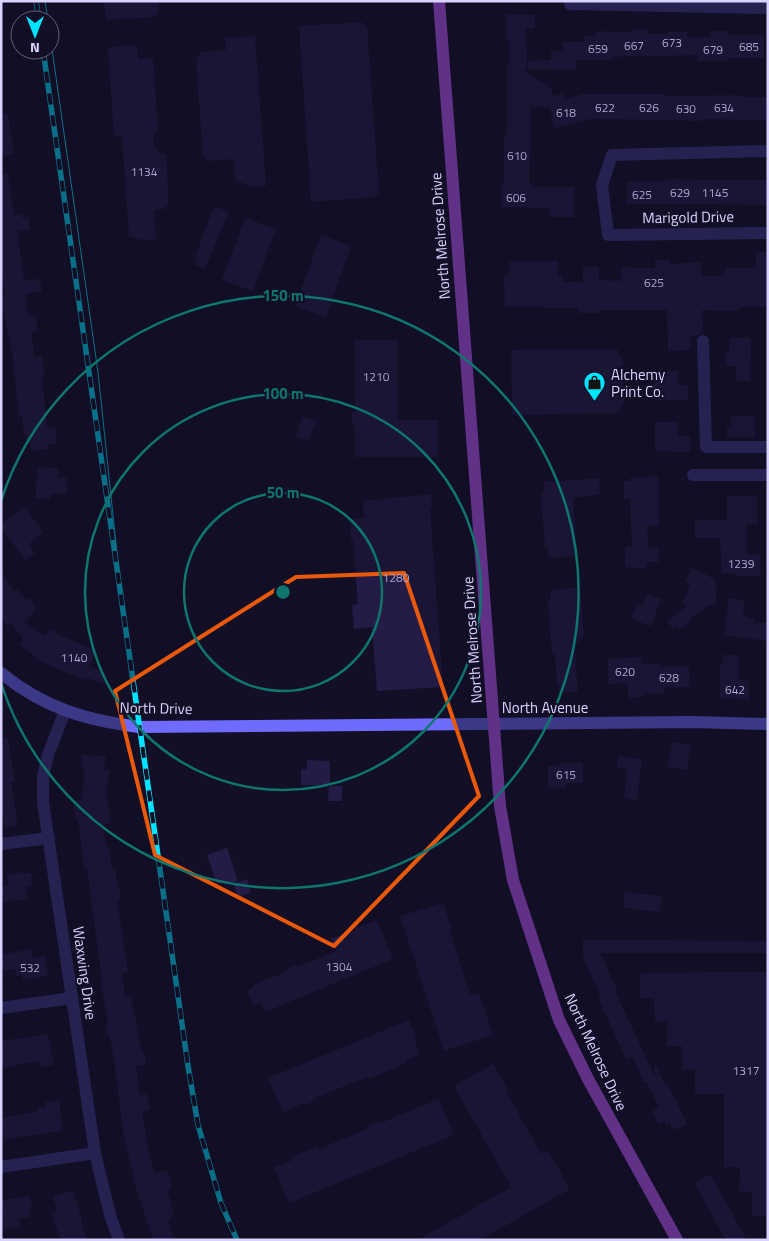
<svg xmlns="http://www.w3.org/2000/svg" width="769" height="1241" font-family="'Titillium Web',sans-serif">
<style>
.building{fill:#241b47}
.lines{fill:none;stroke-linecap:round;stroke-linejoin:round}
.street{stroke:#3d3a85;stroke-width:12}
.secondary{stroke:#6f6bff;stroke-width:12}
.primary{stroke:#c25bff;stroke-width:12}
.tram{stroke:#00e5ff;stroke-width:1}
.rail-casing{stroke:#00e5ff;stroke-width:5.5}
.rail{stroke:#130f26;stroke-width:4;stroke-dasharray:11;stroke-linecap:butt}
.marked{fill:none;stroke:#e8590c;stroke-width:4;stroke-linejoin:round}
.ring{fill:none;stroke:#0f766e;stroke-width:2.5}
.labels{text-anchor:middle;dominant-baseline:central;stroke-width:4;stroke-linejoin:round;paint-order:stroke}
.number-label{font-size:12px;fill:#aca6d1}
.street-label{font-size:15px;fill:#d9d4ff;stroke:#130f26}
.poi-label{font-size:15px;fill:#d9d4ff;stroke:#130f26;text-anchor:start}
.centre{fill:#0f766e;stroke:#130f26;stroke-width:2.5}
.ring-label{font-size:15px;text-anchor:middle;font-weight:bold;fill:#0f766e;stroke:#130f26;stroke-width:4;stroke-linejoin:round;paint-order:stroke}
</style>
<rect width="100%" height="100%" fill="#130f26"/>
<g class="building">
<path d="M104 1H158L159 11 154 17 106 20Z"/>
<path d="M506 14 535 15V28H526L527 69H521L551 88 553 96 563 93 565 99 583 94H664V96L740 95V97H768V120L701 119V121H684V120L590 119 554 128 549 107H531L529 184H531V187H574V217H549V208L501 207 502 184H504V135H507V64H509V39H506Z"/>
<path d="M361 22 367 27 379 193 374 197 311 202 299 26Z"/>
<path d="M632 29H648V34H668V31L687 32V37H710V31H727V35H764V58H727V61H698V55L612 57V60H576V70L528 69V61L551 60V51H563V42H584V36L596 37V31L632 32Z"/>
<path d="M255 36 266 186 252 187 235 180 234 159 208 161 203 156 196 61 198 55 202 52 226 50 225 38Z"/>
<path d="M137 45 138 59 153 58 158 128 153 136 155 149H159V154H166L169 203 164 209 154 210 156 239 142 240 129 236 122 136 114 137 108 47Z"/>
<path d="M1 114H8L14 154 1 156Z"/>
<path d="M8 173 14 215 22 214V218L28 217 30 229 17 231 24 280 40 279 42 291 25 294 28 316 35 315 38 331 31 332 35 357 42 356 45 376 42 377 47 428 55 427 57 444 48 445 49 449 31 451 30 444H28L26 434H24L22 416 19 417 12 352 1 297H4L5 294 1 270V174Z"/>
<path d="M666 179 768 180V205L627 204V182L666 181Z"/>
<path d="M214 206 229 212 205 269 194 264 197 258 195 257Z"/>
<path d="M245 218 276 229 253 291 222 280Z"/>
<path d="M321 235 351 246 326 317 295 306Z"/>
<path d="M756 252H768V307H740V311L702 310 703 333 697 336H691V347H689V350L668 351 667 310H600V313H579V308H542V306L505 307 504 276H509V262L558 261V276H563V282H583V267H599V280L621 281 622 267 655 268V260L670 261V264L701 262V276L725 275V268H756Z"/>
<path d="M730 338H751L750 381H735L736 366H726V353H729Z"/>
<path d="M355 340H397L398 420H438V457H355V425H352V412H355Z"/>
<path d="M617 349 623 361 624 401 618 413 512 415 511 350Z"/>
<path d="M654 371H678V385H688V400H654Z"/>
<path d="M302 416 316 421 309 441 296 437Z"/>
<path d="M731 416H755V437H727V427H731Z"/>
<path d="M655 422H678V436H690V452L655 451Z"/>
<path d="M38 467 58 468V478H67V493L50 494V499L35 498Z"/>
<path d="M658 476 659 525 647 527 648 547 659 548V562H646V569L625 567V547H632L630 499H624V481H630V478Z"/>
<path d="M599 478 600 494 573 498 577 556 548 558V548H545L541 493H544L543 482Z"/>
<path d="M431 494 432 508H430L443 687 377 691 372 627 354 629 352 605 358 604 353 540H351L350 519 364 518 363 501Z"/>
<path d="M727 496H757V524H747V555L760 554 761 576H737V574L731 575 730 573 722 574 720 538H695V520H727Z"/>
<path d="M25 507 43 532 29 544 35 553 25 560 1 527V524Z"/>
<path d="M695 568 715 580 717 605H709L689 620 690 622 679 630 677 626 673 629 667 621 686 606 682 601 686 597 690 583 685 580 692 569 694 570Z"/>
<path d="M1 572 14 591 17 589 27 600 29 598 37 608 33 612 34 613 24 622 44 635 46 636 50 629 62 636 96 651 89 667 104 672 105 685 85 677 84 680 42 662 19 644 23 638 11 624 8 626 1 619Z"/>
<path d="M580 587 584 636 574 645 578 692 559 693V685H557L555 654H552L548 600H551L550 590Z"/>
<path d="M647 594 661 599 651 626 631 619 637 603 643 606Z"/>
<path d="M729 598 745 600 743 615 747 616V618L755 619 754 623H768V641L724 635Z"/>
<path d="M723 655H738V680H749V700L720 698V665H723Z"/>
<path d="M641 657 642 664 661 663V667L689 666 690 687 664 688V693L644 694V697L628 698 627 683 609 684 607 659Z"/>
<path d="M1 738H8L15 782H11L18 826 5 828 3 818H1Z"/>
<path d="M672 742 691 745 687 770 667 767Z"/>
<path d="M82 754 106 757 104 769 110 770 106 793 111 823 103 824 106 847H109L112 869H115L117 882H118L121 899H117L128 972 122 973 125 997 131 996 142 1052 144 1051 146 1065 136 1066 140 1095 147 1094 150 1110 142 1112 150 1158 155 1173 167 1170 172 1188 167 1190 174 1213 172 1214 173 1218 169 1219V1224L174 1240H153L134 1182H135L124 1138 115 1065 109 1034 107 1035 106 1025 108 1024 101 982H102L87 868H84L78 820H76L73 801 81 800 85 777H83L84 769H82L83 766H81Z"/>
<path d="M618 756 642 759 637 800 624 799 627 769 617 768Z"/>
<path d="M307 760 330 761V785H301V770H307Z"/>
<path d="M559 763H583V783H566V788L548 787V766H559Z"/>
<path d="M329 786H342V801H328Z"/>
<path d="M227 848 238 881 225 885 224 881 217 884 207 855Z"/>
<path d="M24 872V874L31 873 32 886 26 887 27 899 1 902V886L8 885 7 875Z"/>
<path d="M247 879 251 892 238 897 233 884Z"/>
<path d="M625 892 662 896 660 912 623 908Z"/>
<path d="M443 903 452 930 450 931 470 995 479 993 493 1035 444 1051 400 916Z"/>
<path d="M377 920 393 959 265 1012 261 1003 254 1006 247 991 254 987 253 985 285 972 284 970 296 965 297 967 336 951 331 939 355 930 354 928Z"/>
<path d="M583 940 768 941V953H600L617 989 615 991 655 1077V1063L667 1089V1082L687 1124 673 1130 670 1124 666 1126 664 1121 658 1124 652 1111 659 1108 647 1082 644 1083 632 1056 626 1059 598 998 601 997 583 957Z"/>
<path d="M31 949 33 958 45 956 48 976 23 980 22 975 16 976 15 969 1 971V955Z"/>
<path d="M768 972V1216H752V1192H739L740 1167H724V1094H695V1070H682V1046H667V1021L655 1022 654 998H640V973Z"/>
<path d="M409 1020 416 1038 414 1039 420 1054 406 1060 407 1063 368 1079 367 1077 315 1098 316 1100 305 1105 304 1103 283 1112 268 1078Z"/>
<path d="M48 1034 54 1065 40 1067 39 1062H32L1 1068V1041Z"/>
<path d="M493 1064 508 1090 506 1091 541 1154 548 1150 570 1189 480 1240H418L511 1187 454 1086Z"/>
<path d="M439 1099 454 1135 289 1203 274 1167 293 1160 292 1157 318 1146 319 1149 369 1128 368 1125 380 1121 381 1123Z"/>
<path d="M59 1100 63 1131 4 1139 1 1118 38 1112V1108L46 1107 45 1102Z"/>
<path d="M710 1174 729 1208 747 1240H726L694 1183Z"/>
<path d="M73 1190 82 1220H81L87 1240H61L54 1220 52 1212 57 1211 53 1196Z"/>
<path d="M30 1196 32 1209 29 1210 30 1217 19 1219 20 1227 4 1230 1 1200Z"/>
</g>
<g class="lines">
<g class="street">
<path d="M570 4 768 8"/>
<path d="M768 151 612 155 602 185 608 235 768 233"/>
<path d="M703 341 706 447H768"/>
<path d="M693 475H768"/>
<path d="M65 711 48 755 43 776V802L95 1153 110 1215 119 1240"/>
<path d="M1 844 49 838"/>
<path d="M1 1008 72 998"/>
<path d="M1 1167 95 1153"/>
</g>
<path class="secondary" d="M1 673C44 708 85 720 139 727L693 722 768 724"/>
<path class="primary" d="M439 1 500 806 513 880 559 1020 588 1079 677 1240"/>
<g class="tram">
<path d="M45 1 48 20"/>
<path d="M50 35 98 372 124 620"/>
</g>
<defs>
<g id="rail">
<path d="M36 1 39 20"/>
<path d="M43 50 188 1066 198 1125 221 1203 237 1240"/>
</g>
</defs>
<use href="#rail" class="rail-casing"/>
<use href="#rail" class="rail"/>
</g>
<path d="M0 0H769V1241H0ZM404 573 479 796 334 946 155 855 115 691 296 577Z" fill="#130f26" fill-opacity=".55" fill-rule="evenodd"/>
<path class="marked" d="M404 573 479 796 334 946 155 855 115 691 296 577Z"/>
<g class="ring">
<circle cx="283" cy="592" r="99"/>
<circle cx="283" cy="592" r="198"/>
<path d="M1 501A296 296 0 1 1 1 683"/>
</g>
<defs>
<symbol id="shop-pin" viewBox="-11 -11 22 30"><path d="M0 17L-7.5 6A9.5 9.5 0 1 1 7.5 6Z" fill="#00e5ff" stroke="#130f26"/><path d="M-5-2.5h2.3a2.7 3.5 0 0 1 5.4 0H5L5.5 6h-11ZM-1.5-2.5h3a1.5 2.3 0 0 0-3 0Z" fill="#111"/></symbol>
</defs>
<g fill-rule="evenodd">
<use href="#shop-pin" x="582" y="370" width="25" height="34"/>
</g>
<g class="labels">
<g class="number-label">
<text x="672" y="42">673</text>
<text x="634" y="45">667</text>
<text x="749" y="46">685</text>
<text x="598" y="48">659</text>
<text x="713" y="49">679</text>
<text x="605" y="107">622</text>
<text x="649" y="107">626</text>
<text x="724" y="107">634</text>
<text x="686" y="108">630</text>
<text x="566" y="112">618</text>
<text x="517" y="155">610</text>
<text x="144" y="171">1134</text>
<text x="680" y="192">629</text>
<text x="715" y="192">1145</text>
<text x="642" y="194">625</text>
<text x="516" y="197">606</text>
<text x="654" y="282">625</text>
<text x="376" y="376">1210</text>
<text x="741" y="563">1239</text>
<text x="396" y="577">1280</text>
<text x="74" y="657">1140</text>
<text x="625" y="671">620</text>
<text x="669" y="677">628</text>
<text x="735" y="689">642</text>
<text x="566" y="774">615</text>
<text x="339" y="966">1304</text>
<text x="30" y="967">532</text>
<text x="746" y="1070">1317</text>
</g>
<g class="street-label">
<text transform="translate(688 217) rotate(-1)">Marigold Drive</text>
<text transform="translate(440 236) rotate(-94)">North Melrose Drive</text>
<text transform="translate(472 640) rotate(-94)">North Melrose Drive</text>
<text x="545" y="707">North Avenue</text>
<text transform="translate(156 708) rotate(1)">North Drive</text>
<text transform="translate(85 973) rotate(82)">Waxwing Drive</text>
<text transform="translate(596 1052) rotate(65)">North Melrose Drive</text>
</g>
<g class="poi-label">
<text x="611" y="374">Alchemy<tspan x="611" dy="17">Print Co.</tspan></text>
</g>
</g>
<circle cx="283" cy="592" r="8" class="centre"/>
<g class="ring-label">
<text x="283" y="301">150 m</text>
<text x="283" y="399">100 m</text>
<text x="283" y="498">50 m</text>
</g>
<rect width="769" height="1241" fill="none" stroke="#d9d4ff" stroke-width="5"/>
<g transform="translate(35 35) rotate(180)"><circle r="24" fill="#130f26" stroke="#625e7d"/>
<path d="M0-4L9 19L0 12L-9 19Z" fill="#00e5ff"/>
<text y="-8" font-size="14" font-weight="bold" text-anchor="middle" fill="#d9d4ff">N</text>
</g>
</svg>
